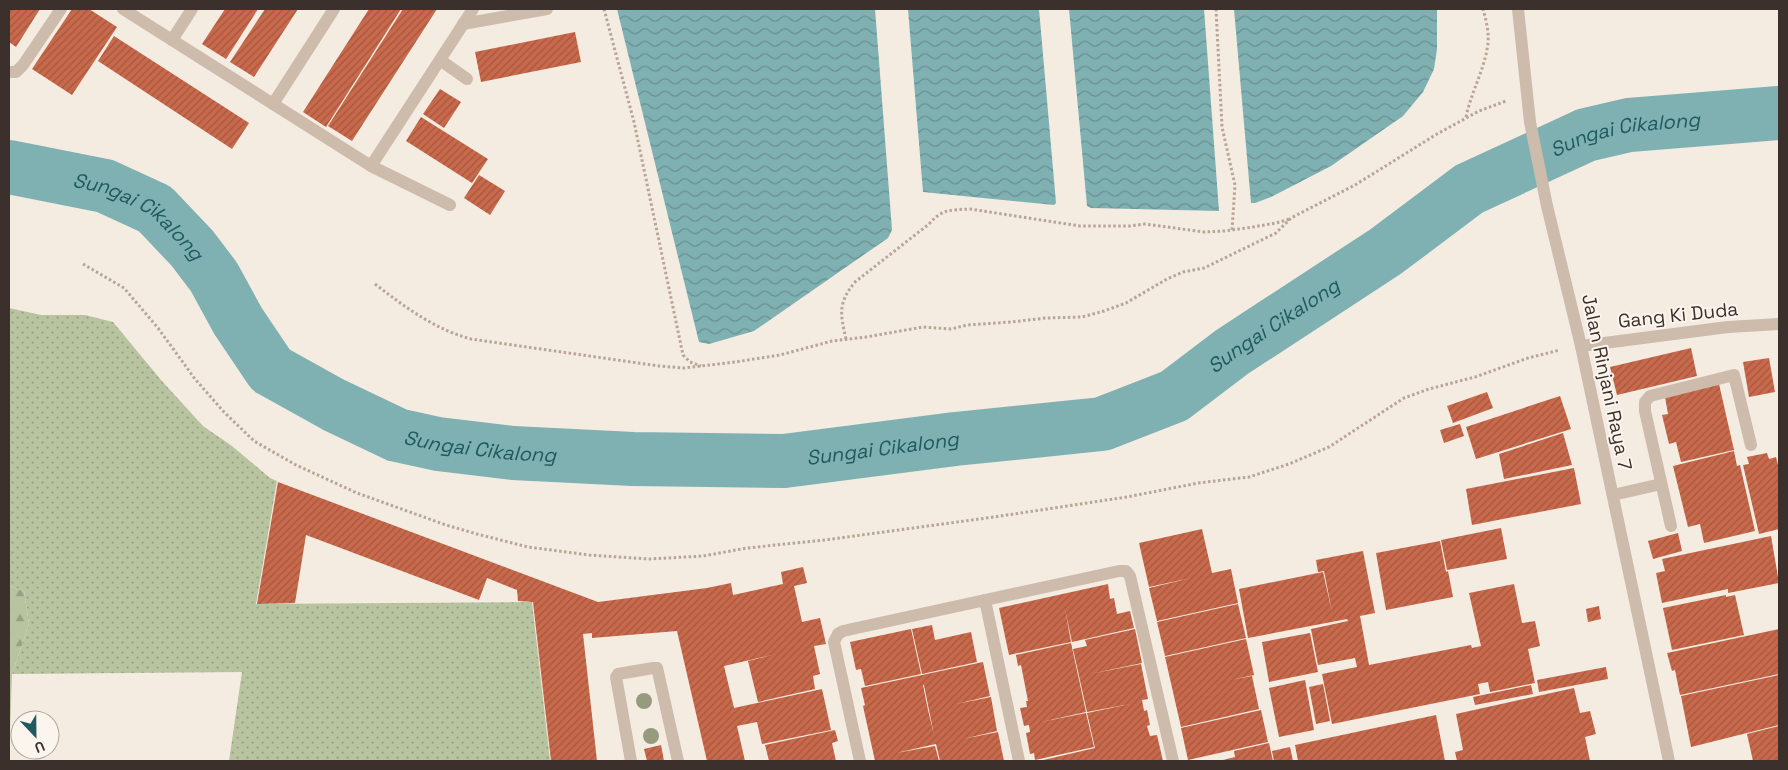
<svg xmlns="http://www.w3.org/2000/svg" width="1788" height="770" font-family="'Space Grotesk',sans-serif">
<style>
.grass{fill:url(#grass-dots)}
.forest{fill:url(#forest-firs)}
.water{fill:url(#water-waves)}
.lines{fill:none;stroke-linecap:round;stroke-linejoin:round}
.river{stroke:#7fb0b2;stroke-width:54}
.building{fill:url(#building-hatch);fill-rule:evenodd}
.path{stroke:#b9a596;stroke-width:3;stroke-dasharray:2.5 2.5;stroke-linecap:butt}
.lane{stroke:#cdbbac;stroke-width:12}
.street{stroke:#cdbbac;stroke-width:12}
.tree{fill:#969b7f}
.labels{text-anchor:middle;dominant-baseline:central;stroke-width:4;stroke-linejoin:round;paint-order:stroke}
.street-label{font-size:19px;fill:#3b302b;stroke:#fbf5ee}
.water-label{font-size:20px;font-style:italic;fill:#1f5a5e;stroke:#fbf5ee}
</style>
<defs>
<pattern id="grass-dots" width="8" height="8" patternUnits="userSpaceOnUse" patternTransform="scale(1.25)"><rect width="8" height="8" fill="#b8c4a0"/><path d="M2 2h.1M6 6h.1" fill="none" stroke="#97a083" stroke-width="1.8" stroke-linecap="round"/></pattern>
<pattern id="forest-firs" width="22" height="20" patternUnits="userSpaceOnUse" patternTransform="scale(1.25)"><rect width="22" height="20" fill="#b8c4a0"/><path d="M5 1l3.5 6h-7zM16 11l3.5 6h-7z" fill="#97a083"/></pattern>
<pattern id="water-waves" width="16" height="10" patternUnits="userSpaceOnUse" patternTransform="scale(1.25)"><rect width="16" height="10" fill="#7fb0b2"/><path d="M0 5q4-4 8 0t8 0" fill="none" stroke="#699091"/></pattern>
<pattern id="building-hatch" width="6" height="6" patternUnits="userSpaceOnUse" patternTransform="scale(1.25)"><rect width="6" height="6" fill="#c8694b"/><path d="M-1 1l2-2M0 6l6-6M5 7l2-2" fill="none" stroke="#a4573f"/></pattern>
</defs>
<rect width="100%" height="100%" fill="#f4ebe1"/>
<path class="grass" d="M9 308 41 315H85L113 322 161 380 203 426 232 446 270 478 277 481 256 604 532 602 550 761H229L242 672 12 674 29 624 24 591 9 586Z"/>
<path class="forest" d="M9 586 24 591 29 624 12 674 9 761Z"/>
<g class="water">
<path d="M617 9H875L892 230 888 238 754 331 709 344 699 342Z"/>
<path d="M908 9H1039L1056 203 1054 205 923 192Z"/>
<path d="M1069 9H1204L1219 211 1091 208 1087 206Z"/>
<path d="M1234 9H1437V49L1434 69 1423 92 1403 116 1331 166 1271 197 1255 203H1251Z"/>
</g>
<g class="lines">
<path class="river" id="s1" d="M9 167 105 186 155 209 192 248 214 277 238 321 271 370 334 405 397 435 438 444 513 453 633 459 784 461 955 439 1102 424 1174 396 1232 352 1385 252 1469 189 1586 135 1629 125 1779 113"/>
</g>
<g class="building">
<path d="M9 9H40L16 47 9 42Z"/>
<path d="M72 9H89L117 27 72 95 32 69Z"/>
<path d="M225 9H258L226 59 202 44Z"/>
<path d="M265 9H298L254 77 230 62Z"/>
<path d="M369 9H401L326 127 303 112Z"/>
<path d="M403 9H437L352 141 328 126Z"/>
<path d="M575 32 581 62 481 82 475 52Z"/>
<path d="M114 36 249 123 232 149 98 61Z"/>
<path d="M440 89 461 102 444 128 423 114Z"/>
<path d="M421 117 488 159 472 183 406 141Z"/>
<path d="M479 175 505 191 490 215 464 198Z"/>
<path d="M1691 348 1697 376 1617 395 1610 367Z"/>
<path d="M1769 358 1775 392 1749 397 1743 362Z"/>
<path d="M1719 384 1734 450 1681 462 1676 442 1669 444 1662 415 1668 414 1665 397Z"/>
<path d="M1487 392 1493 408 1453 423 1447 406Z"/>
<path d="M1560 396 1571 429 1476 459 1466 427Z"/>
<path d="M1460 424 1464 436 1444 443 1440 430Z"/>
<path d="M1563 433 1572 465 1504 479 1499 454Z"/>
<path d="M1734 451 1737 466 1740 465 1755 531 1704 543 1700 524 1688 527 1673 466Z"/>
<path d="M1767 453 1769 459 1776 457 1779 469V529L1759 534 1743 465 1749 464 1747 457Z"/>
<path d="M1574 468 1581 504 1472 525 1466 489Z"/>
<path d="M278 482 598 602 707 588 731 583 733 595 783 584 781 572 803 567 807 583 794 586 802 622 820 618 826 644 814 646 820 674 813 676 815 689 758 702 748 661 776 654 724 666 734 708 822 689 831 730 762 744 757 722 737 726 745 761H707L677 631 592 638V633L583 634 597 761H551L533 602 518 601 517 590 487 578 479 600 306 535 295 603 257 604Z"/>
<path d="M1501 528 1507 559 1447 570 1441 540Z"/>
<path d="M1202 529 1212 573 1231 569 1238 603 1157 621 1149 588 1191 578 1149 587 1139 543Z"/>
<path d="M1678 533 1682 551 1653 559 1648 541Z"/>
<path d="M1771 536 1779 583 1728 593V589L1662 603 1656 573 1665 571 1662 559Z"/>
<path d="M1440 541 1446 572 1448 571 1453 597 1386 610 1376 553Z"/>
<path d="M1363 551 1375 613 1360 616 1369 665 1471 645 1472 648 1481 646 1469 593 1514 584 1522 623 1535 621 1540 646 1528 649 1535 683 1490 692 1488 682 1478 684 1480 694 1332 724 1322 674 1357 667 1355 658 1318 665 1311 629 1348 621 1347 619 1248 638 1239 589 1323 572 1332 612 1324 571 1318 572 1316 560Z"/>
<path d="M1108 584 1110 599 1114 598 1117 614 1130 611 1134 628 1072 642 1065 609 1071 642 1009 655 999 608Z"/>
<path d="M1726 595V597L1735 595 1744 635 1672 650 1663 608Z"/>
<path d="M1238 604 1246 638 1165 656 1157 622Z"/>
<path d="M1599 606 1601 619 1588 622 1586 609Z"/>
<path d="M932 625 935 640 971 632 977 662 922 674 912 629Z"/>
<path d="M911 629 921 674 865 686 861 669 856 670 850 642Z"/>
<path d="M1135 629 1142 663 1090 674 1141 664 1148 699 1142 700 1144 711 1147 710 1150 725 1147 726 1150 736 1157 735 1163 761H1039L1095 748 1087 713 1130 704 1087 712 1073 649 1087 646 1085 640Z"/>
<path d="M1779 629V674L1680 695 1675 670 1672 671 1667 653Z"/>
<path d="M1310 633 1318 672 1269 682 1262 642Z"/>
<path d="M1246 639 1254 675 1231 680 1252 676 1259 709 1181 727 1165 657Z"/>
<path d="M1071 643 1086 712 1041 722 1086 713 1094 747 1035 760 1034 753 1030 754 1026 733 1030 732 1029 725 1024 726 1020 708 1027 707 1026 701H1028L1021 665 1018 666 1016 655Z"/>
<path d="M983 662 990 696 956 704 991 697 997 731 963 739 998 732 1004 761H940L936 744 896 753 935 746 939 761H875L863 706 865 705 861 688ZM923 685H924L934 735 928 710 894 718 928 710Z"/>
<path d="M1606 667 1608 679 1539 692 1537 680Z"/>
<path d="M1779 675V725L1691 747 1681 696Z"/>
<path d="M1305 680 1314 730 1279 737 1269 688Z"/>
<path d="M1323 684 1330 721 1316 724 1309 687Z"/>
<path d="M1531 685 1533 694 1475 705 1473 697Z"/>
<path d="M1574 688 1580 713 1590 711 1596 734 1585 737 1590 761H1457L1455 752 1463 750 1456 714Z"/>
<path d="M1261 710 1268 742 1188 760 1181 728Z"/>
<path d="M1436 715 1445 761H1298L1295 745Z"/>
<path d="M1779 726V761H1753L1747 734Z"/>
<path d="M835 730 838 741 832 743 836 761H769L765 745Z"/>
<path d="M1269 743 1273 761H1219L1235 757 1234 751Z"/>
<path d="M661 745 664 761H647L644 749Z"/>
<path d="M1290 747 1293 761H1274L1272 751Z"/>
</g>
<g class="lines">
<g class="path">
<path d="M604 9 634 122 683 355 690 362 701 366"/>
<path d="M1216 9 1222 127 1235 185 1232 230"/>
<path d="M1466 117C1471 92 1485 69 1488 43 1489 31 1486 20 1483 9"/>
<path d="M83 264 124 288 158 328 195 379 224 412 254 441 296 465 357 493 446 525 477 534 528 547 589 555 649 559 703 556 747 548 825 540 994 517 1127 497 1198 483 1249 477 1289 464 1329 447 1404 398 1429 389 1475 377 1528 358 1560 350"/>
<path d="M375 284C405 307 434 329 471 339L659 366 684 368 735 362 780 355 832 341 866 337 923 327 951 329 967 325 1011 322 1046 318 1082 317 1104 311 1126 303 1167 279 1183 272 1204 268 1276 233 1291 218 1355 185 1437 134 1479 111 1506 101"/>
<path d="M846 339C840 313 838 303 855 282L929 224C942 209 950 210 970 209L1080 226H1130L1145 224 1204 232 1225 231 1253 227 1276 223 1290 219"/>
</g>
<g class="lane">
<path d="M1613 495 1661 484"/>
<path d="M1671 526 1645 411V402L1650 396 1734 375 1751 445"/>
<path d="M631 761 616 677 618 674 653 668H657L658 672 678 761"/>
</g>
<g class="street">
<path d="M123 9 371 166 450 205"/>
<path d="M1518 9 1530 122 1547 206 1581 346 1669 761"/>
<path d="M463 24 547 9"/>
<path d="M172 40 192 9"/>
<path d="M440 60 467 79"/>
<path d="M9 72H16L23 65 61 9"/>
<path d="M273 104 334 9"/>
<path d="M371 166 473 9"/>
<path d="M1581 346 1728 327 1779 324"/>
<path d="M985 600 1019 761"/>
<path d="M860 761 834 642 838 634 843 631 1119 571H1126L1130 576 1173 761"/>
</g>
</g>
<g class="tree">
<circle cx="644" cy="701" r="8"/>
<circle cx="651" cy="736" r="8"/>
</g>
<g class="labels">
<g class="street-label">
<text transform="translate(1678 315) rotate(-6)">Gang Ki Duda</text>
<text transform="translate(1607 382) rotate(78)">Jalan Rinjani Raya 7</text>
</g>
<g class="water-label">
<text stroke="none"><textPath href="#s1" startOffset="1808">Sungai Cikalong</textPath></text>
<text stroke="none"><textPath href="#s1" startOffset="142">Sungai Cikalong</textPath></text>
<text stroke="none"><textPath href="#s1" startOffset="1402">Sungai Cikalong</textPath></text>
<text stroke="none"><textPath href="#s1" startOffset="578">Sungai Cikalong</textPath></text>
<text stroke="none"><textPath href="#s1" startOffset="982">Sungai Cikalong</textPath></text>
</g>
</g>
<rect width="1788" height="770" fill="none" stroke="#3b302b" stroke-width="20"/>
<g transform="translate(35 735) rotate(158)"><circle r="24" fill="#fbf5ee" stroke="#aea6a0"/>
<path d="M0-4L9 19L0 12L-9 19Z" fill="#1f5a5e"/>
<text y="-8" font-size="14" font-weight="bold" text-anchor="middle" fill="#3b302b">U</text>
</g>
</svg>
